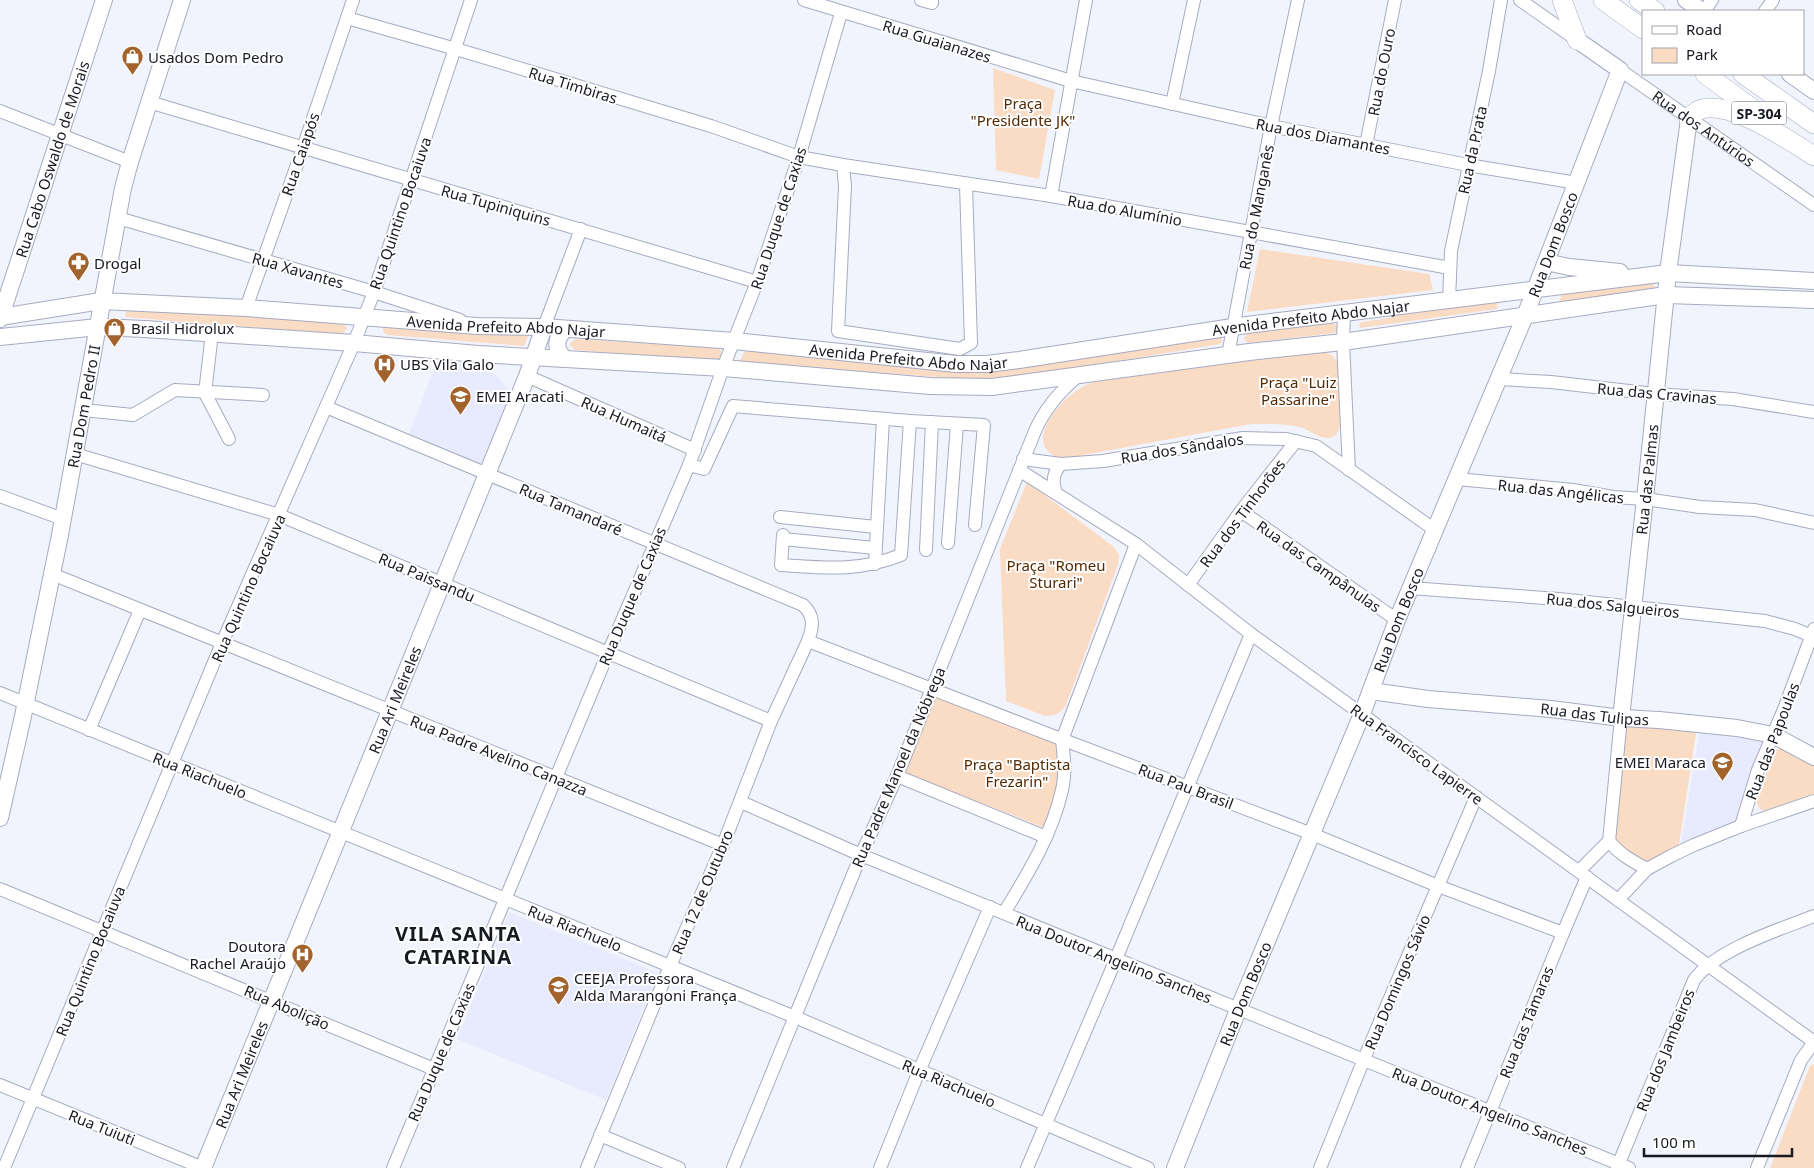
<svg xmlns="http://www.w3.org/2000/svg" width="1814" height="1168" font-family="'Noto Sans',sans-serif">
<style>
.built{fill:#e7ebfd}
.green{fill:#fadbc4}
.lines{fill:none;stroke-linecap:round;stroke-linejoin:round}
.minor-casing{stroke:#a6abc0;stroke-width:14}
.major-casing{stroke:#a6abc0;stroke-width:18}
.highway-casing{stroke:#a6abc0;stroke-width:20}
.minor{stroke:#fff;stroke-width:12}
.major{stroke:#fff;stroke-width:16}
.highway{stroke:#fff;stroke-width:19}
.labels{text-anchor:middle;dominant-baseline:central;stroke-width:4;stroke-linejoin:round;paint-order:stroke}
.shield{fill:#fff;stroke:#5d5f64;stroke-width:1}
.shield-label{font-size:14px;font-weight:bold;fill:#181a22}
.street-label{font-size:15px;fill:#181a22;stroke:#fff}
.poi-label{font-size:15px;fill:#181a22;stroke:#fff;text-anchor:start}
.park-label{font-size:15px;fill:#542a02;stroke:#fff}
.district-label{font-size:20px;font-weight:bold;letter-spacing:1px;fill:#181a22;stroke:#fff}
</style>
<rect width="100%" height="100%" fill="#f2f4fd"/>
<g class="built">
<path d="M476 362 498 377 511 394 482 471 408 437 436 364Z"/>
<path d="M1700 728 1767 740 1738 822 1680 849Z"/>
<path d="M509 912 658 973 606 1100 457 1039Z"/>
</g>
<g class="green">
<path d="M993 68 1055 90 1039 179 996 170Z"/>
<path d="M1260 249 1429 274 1433 290 1247 312Z"/>
<path d="M1650 282 1654 285 1655 289 1651 291 1559 302 1562 294Z"/>
<path d="M1498 299 1497 309 1360 328 1359 324 1362 322 1389 318 1410 311Z"/>
<path d="M127 307 342 322 347 328 342 335 125 317Z"/>
<path d="M1329 322 1338 326V330L1334 333 1248 343 1244 339 1246 335 1253 332Z"/>
<path d="M385 326 529 334 524 346 388 335 384 333 383 329Z"/>
<path d="M1217 336 1221 337 1222 342 1220 344 1083 367 978 380 739 362 745 351 974 370Z"/>
<path d="M576 339 717 348 721 350 722 357 715 361 575 350 570 345 571 342Z"/>
<path d="M1322 351 1332 355 1338 363 1340 423C1340 430 1337 436 1329 438 1320 439 1311 431 1303 428 1287 423 1268 424 1251 424L1062 459C1020 447 1058 402 1079 389 1083 386 1088 384 1093 382Z"/>
<path d="M1027 482 1114 547 1119 555 1118 565 1066 705C1061 713 1055 716 1045 716L1006 701 1000 549Z"/>
<path d="M932 695 1058 744 1059 788 1045 828 903 772Z"/>
<path d="M1621 718 1697 727 1678 851 1650 863 1641 861 1609 841Z"/>
<path d="M1784 748 1814 763V794L1769 812C1761 811 1758 808 1756 801L1773 755 1777 749Z"/>
<path d="M1814 1064V1168H1770L1810 1066Z"/>
</g>
<g class="lines">
<defs>
<g id="minor">
<path d="M804 0 1071 81 1271 126 1468 165 1577 183"/>
<path d="M921 0 932 3V0"/>
<path d="M1520 0 1577 40"/>
<path d="M1704 11 1712 0"/>
<path d="M1765 11 1773 0"/>
<path d="M347 18 456 49 711 126 799 157 843 165 1051 196 1450 268"/>
<path id="s1" d="M1620 70 1814 205"/>
<path d="M149 102 757 282"/>
<path d="M1172 104 1194 0"/>
<path d="M0 111 130 162"/>
<path d="M1366 145 1395 0"/>
<path d="M843 165 845 186 838 331 960 349 971 343 966 184"/>
<path d="M1051 196 1086 0"/>
<path d="M118 218 374 292 460 320"/>
<path d="M1449 301 1451 251 1489 71 1501 0"/>
<path d="M246 308 303 148 353 0"/>
<path d="M1344 313 1343 342 1349 470"/>
<path d="M544 327 581 229"/>
<path d="M212 333 205 393 229 439"/>
<path d="M1228 355 1271 126 1298 0"/>
<path d="M527 376 695 450"/>
<path d="M1499 379 1551 382 1655 394 1733 399 1814 412"/>
<path d="M326 407 803 605C815 616 813 627 808 641L771 721 723 845 670 966 587 1168"/>
<path d="M83 410 133 415 175 390 263 395"/>
<path d="M75 454 279 515 771 721"/>
<path d="M1023 459 1061 464 1103 461 1243 438 1286 439 1316 446 1435 530"/>
<path d="M689 465 704 469 733 406 910 421 984 425 975 525"/>
<path d="M1019 470 1136 544 1251 634 1814 1042"/>
<path d="M1457 479 1573 490 1613 497 1645 499 1700 507 1755 510 1814 523"/>
<path d="M1056 493C1052 481 1053 473 1061 464"/>
<path d="M0 496 63 519"/>
<path d="M1241 511 1397 620"/>
<path d="M780 517 876 527"/>
<path d="M783 535 781 565C826 568 858 572 901 555L910 421"/>
<path d="M783 539 875 548"/>
<path d="M948 543 957 424"/>
<path d="M926 550 932 422"/>
<path d="M875 564 883 419"/>
<path d="M52 574 723 845"/>
<path d="M1188 585 1241 511 1296 441"/>
<path d="M1410 588 1559 599 1765 621 1795 629 1814 637"/>
<path d="M808 641 1061 739 1312 834 1438 886 1563 933"/>
<path d="M0 693 795 1017 1148 1168"/>
<path d="M89 730 140 610"/>
<path d="M897 776 1046 837"/>
<path d="M741 802 861 855 1629 1168"/>
<path d="M1741 826 1758 770 1784 709 1814 629"/>
<path d="M1609 841C1619 854 1632 861 1647 869"/>
<path d="M1579 871 1609 841 1621 718"/>
<path d="M0 889 434 1069"/>
<path d="M1618 900 1647 869 1671 856 1694 845 1741 826 1814 801"/>
<path d="M1004 913C1027 875 1052 835 1062 790 1066 774 1064 756 1062 740L1136 544"/>
<path d="M0 1085 203 1168"/>
<path d="M600 1135 679 1168"/>
<path d="M4 1168 222 643 354 343 374 292 471 0"/>
<path d="M393 1168 608 653 689 465 723 368 757 282 799 157 841 13"/>
<path d="M733 1168 861 855 897 776 1035 431C1045 408 1059 392 1078 376"/>
<path d="M880 1168 919 1071 990 907"/>
<path d="M1027 1168 1116 959 1251 634"/>
<path d="M1320 1168 1364 1059 1476 797"/>
<path d="M1467 1168 1563 933 1587 877"/>
<path d="M1617 1168 1694 980C1717 949 1778 930 1814 916"/>
<path d="M1757 1168 1801 1060 1814 1042"/>
</g>
<g id="major">
<path d="M1686 0 1702 11"/>
<path d="M1790 74 1814 91"/>
<path d="M1546 262 1569 267 1620 272"/>
<path id="s2" d="M0 317 101 301 246 308 477 326 544 327 734 341 956 364H987L1019 360 1239 326 1668 273 1814 281"/>
<path id="s3" d="M0 319 104 0"/>
<path d="M0 337 98 327 145 329 354 343 478 354 723 368 930 386 992 387 1249 352 1343 342 1666 295 1814 300"/>
<path d="M565 359C554 349 555 338 566 329"/>
<path id="s4" d="M1371 691 1428 699 1551 709 1621 718 1659 720 1737 728 1773 735 1814 757"/>
<path id="s5" d="M1621 718 1645 499 1668 273 1689 119"/>
<path id="s6" d="M0 818 23 716 60 535 123 188 130 162 182 0"/>
<path id="s7" d="M203 1168 487 474 527 376 544 327"/>
<path id="s8" d="M1175 1168 1238 1010 1362 714 1397 620 1525 316 1620 70 1577 40"/>
</g>
<g id="highway">
<path d="M1562 0 1577 40"/>
<path d="M1603 0 1643 29"/>
<path d="M1639 0 1655 11"/>
<path d="M1705 74 1764 117"/>
<path d="M1743 74 1814 124"/>
<path d="M1689 119C1691 116 1694 113 1697 111 1725 96 1790 141 1814 156"/>
</g>
</defs>
<use href="#minor" class="minor-casing"/>
<use href="#major" class="major-casing"/>
<use href="#highway" class="highway-casing"/>
<use href="#minor" class="minor"/>
<use href="#major" class="major"/>
<use href="#highway" class="highway"/>
</g>
<defs>
<symbol id="shop-pin" viewBox="-11 -11 22 30"><path d="M0 17L-7.5 6A9.5 9.5 0 1 1 7.5 6Z" fill="#a3632c" stroke="#fff"/><path d="M-5-2.5h2.3a2.7 3.5 0 0 1 5.4 0H5L5.5 6h-11ZM-1.5-2.5h3a1.5 2.3 0 0 0-3 0Z" fill="#fff"/></symbol>
<symbol id="pharmacy-pin" viewBox="-11 -11 22 30"><path d="M0 17L-7.5 6A9.5 9.5 0 1 1 7.5 6Z" fill="#a3632c" stroke="#fff"/><path d="M-2-6h4v4h4v4h-4v4h-4v-4h-4v-4h4Z" fill="#fff"/></symbol>
<symbol id="hospital-pin" viewBox="-11 -11 22 30"><path d="M0 17L-7.5 6A9.5 9.5 0 1 1 7.5 6Z" fill="#a3632c" stroke="#fff"/><path d="M-5-5h3v3.5h4V-5h3V5h-3V1.5h-4V5h-3Z" fill="#fff"/></symbol>
<symbol id="school-pin" viewBox="-11 -11 22 30"><path d="M0 17L-7.5 6A9.5 9.5 0 1 1 7.5 6Z" fill="#a3632c" stroke="#fff"/><path d="M0-5L7-2L0 1L-7-2ZM-4 1L0 2.5L4 1V4Q0 6-4 4Z" fill="#fff"/></symbol>
</defs>
<g fill-rule="evenodd">
<use href="#shop-pin" x="120" y="44" width="25" height="34"/>
<use href="#pharmacy-pin" x="66" y="250" width="25" height="34"/>
<use href="#shop-pin" x="102" y="316" width="25" height="34"/>
<use href="#hospital-pin" x="372" y="352" width="25" height="34"/>
<use href="#school-pin" x="448" y="384" width="25" height="34"/>
<use href="#school-pin" x="1710" y="750" width="25" height="34"/>
<use href="#hospital-pin" x="290" y="942" width="25" height="34"/>
<use href="#school-pin" x="546" y="974" width="25" height="34"/>
</g>
<g class="labels">
<rect class="shield" x="1731.5" y="101.5" width="55" height="23" rx="4"/>
<g class="shield-label">
<text x="1759" y="113">SP-304</text>
</g>
<g class="street-label">
<text transform="translate(937 41) rotate(17)">Rua Guaianazes</text>
<text transform="translate(1381 72) rotate(-79)">Rua do Ouro</text>
<text transform="translate(573 85) rotate(17)">Rua Timbiras</text>
<text stroke="none"><textPath href="#s1" startOffset="102">Rua dos Antúrios</textPath></text>
<text transform="translate(1323 136) rotate(11)">Rua dos Diamantes</text>
<text transform="translate(1472 150) rotate(-78)">Rua da Prata</text>
<text transform="translate(300 154) rotate(-71)">Rua Caiapós</text>
<text stroke="none"><textPath href="#s3" startOffset="168">Rua Cabo Oswaldo de Morais</textPath></text>
<text transform="translate(496 205) rotate(16)">Rua Tupiniquins</text>
<text transform="translate(1256 207) rotate(-79)">Rua do Manganês</text>
<text transform="translate(1125 210) rotate(10)">Rua do Alumínio</text>
<text transform="translate(400 213) rotate(-71)">Rua Quintino Bocaiuva</text>
<text transform="translate(778 218) rotate(-72)">Rua Duque de Caxias</text>
<text stroke="none"><textPath href="#s8" startOffset="998">Rua Dom Bosco</textPath></text>
<text transform="translate(298 270) rotate(16)">Rua Xavantes</text>
<text stroke="none"><textPath href="#s2" startOffset="1318">Avenida Prefeito Abdo Najar</textPath></text>
<text stroke="none"><textPath href="#s2" startOffset="508">Avenida Prefeito Abdo Najar</textPath></text>
<text stroke="none"><textPath href="#s2" startOffset="912">Avenida Prefeito Abdo Najar</textPath></text>
<text transform="translate(1657 393) rotate(5)">Rua das Cravinas</text>
<text stroke="none"><textPath href="#s6" startOffset="420">Rua Dom Pedro II</textPath></text>
<text transform="translate(624 419) rotate(24)">Rua Humaitá</text>
<text transform="translate(1182 448) rotate(-9)">Rua dos Sândalos</text>
<text stroke="none"><textPath href="#s5" startOffset="240">Rua das Palmas</textPath></text>
<text transform="translate(1561 491) rotate(6)">Rua das Angélicas</text>
<text transform="translate(571 509) rotate(23)">Rua Tamandaré</text>
<text transform="translate(1242 513) rotate(-53)">Rua dos Tinhorões</text>
<text transform="translate(1319 566) rotate(35)">Rua das Campânulas</text>
<text transform="translate(427 577) rotate(23)">Rua Paissandu</text>
<text transform="translate(248 588) rotate(-66)">Rua Quintino Bocaiuva</text>
<text transform="translate(632 596) rotate(-67)">Rua Duque de Caxias</text>
<text transform="translate(1613 605) rotate(6)">Rua dos Salgueiros</text>
<text stroke="none"><textPath href="#s8" startOffset="592">Rua Dom Bosco</textPath></text>
<text stroke="none"><textPath href="#s7" startOffset="506">Rua Ari Meireles</textPath></text>
<text stroke="none"><textPath href="#s4" startOffset="225">Rua das Tulipas</textPath></text>
<text transform="translate(1772 741) rotate(-69)">Rua das Papoulas</text>
<text transform="translate(1417 754) rotate(36)">Rua Francisco Lapierre</text>
<text transform="translate(499 755) rotate(22)">Rua Padre Avelino Canazza</text>
<text transform="translate(898 767) rotate(-67)">Rua Padre Manoel da Nóbrega</text>
<text transform="translate(200 775) rotate(22)">Rua Riachuelo</text>
<text transform="translate(1186 786) rotate(21)">Rua Pau Brasil</text>
<text transform="translate(702 892) rotate(-67)">Rua 12 de Outubro</text>
<text transform="translate(575 928) rotate(22)">Rua Riachuelo</text>
<text transform="translate(1114 959) rotate(22)">Rua Doutor Angelino Sanches</text>
<text transform="translate(90 961) rotate(-68)">Rua Quintino Bocaiuva</text>
<text transform="translate(1397 982) rotate(-67)">Rua Domingos Sávio</text>
<text stroke="none"><textPath href="#s8" startOffset="188">Rua Dom Bosco</textPath></text>
<text transform="translate(287 1007) rotate(23)">Rua Abolição</text>
<text transform="translate(1526 1022) rotate(-68)">Rua das Tâmaras</text>
<text transform="translate(1665 1050) rotate(-68)">Rua dos Jambeiros</text>
<text transform="translate(441 1052) rotate(-67)">Rua Duque de Caxias</text>
<text stroke="none"><textPath href="#s7" startOffset="101">Rua Ari Meireles</textPath></text>
<text transform="translate(949 1083) rotate(23)">Rua Riachuelo</text>
<text transform="translate(1490 1111) rotate(22)">Rua Doutor Angelino Sanches</text>
<text transform="translate(102 1127) rotate(22)">Rua Tuiuti</text>
</g>
<g class="poi-label">
<text x="148" y="57">Usados Dom Pedro</text>
<text x="94" y="263">Drogal</text>
<text x="131" y="328">Brasil Hidrolux</text>
<text x="400" y="364">UBS Vila Galo</text>
<text x="476" y="396">EMEI Aracati</text>
<text x="1706" y="762" text-anchor="end">EMEI Maraca</text>
<text x="286" y="946" text-anchor="end">Doutora<tspan x="286" dy="17">Rachel Araújo</tspan></text>
<text x="574" y="978">CEEJA Professora<tspan x="574" dy="17">Alda Marangoni França</tspan></text>
</g>
<g class="park-label">
<text x="1023" y="103">Praça<tspan x="1023" dy="17">"Presidente JK"</tspan></text>
<text x="1298" y="382">Praça "Luiz<tspan x="1298" dy="17">Passarine"</tspan></text>
<text x="1056" y="565">Praça "Romeu<tspan x="1056" dy="17">Sturari"</tspan></text>
<text x="1017" y="764">Praça "Baptista<tspan x="1017" dy="17">Frezarin"</tspan></text>
</g>
<g class="district-label">
<text x="458" y="933">VILA SANTA<tspan x="458" dy="23">CATARINA</tspan></text>
</g>
</g>
<rect x="1642" y="10" width="162" height="65" fill="#ffffff" stroke="#a3a3a7"/>
<rect x="1652" y="26" width="25" height="8" fill="#ffffff" stroke="#a3a3a7"/>
<text x="1686" y="35" font-size="15" fill="#181a22">Road</text>
<rect x="1652" y="48" width="25" height="15" fill="#fadbc4" stroke="#a3a3a7"/>
<text x="1686" y="60" font-size="15" fill="#181a22">Park</text>
<path d="M1644 1148v8h148v-8" fill="none" stroke="#181a22" stroke-width="2.5"/>
<text x="1652" y="1148" font-size="15" fill="#181a22" stroke="#ffffff" stroke-width="4" paint-order="stroke">100 m</text>
</svg>
